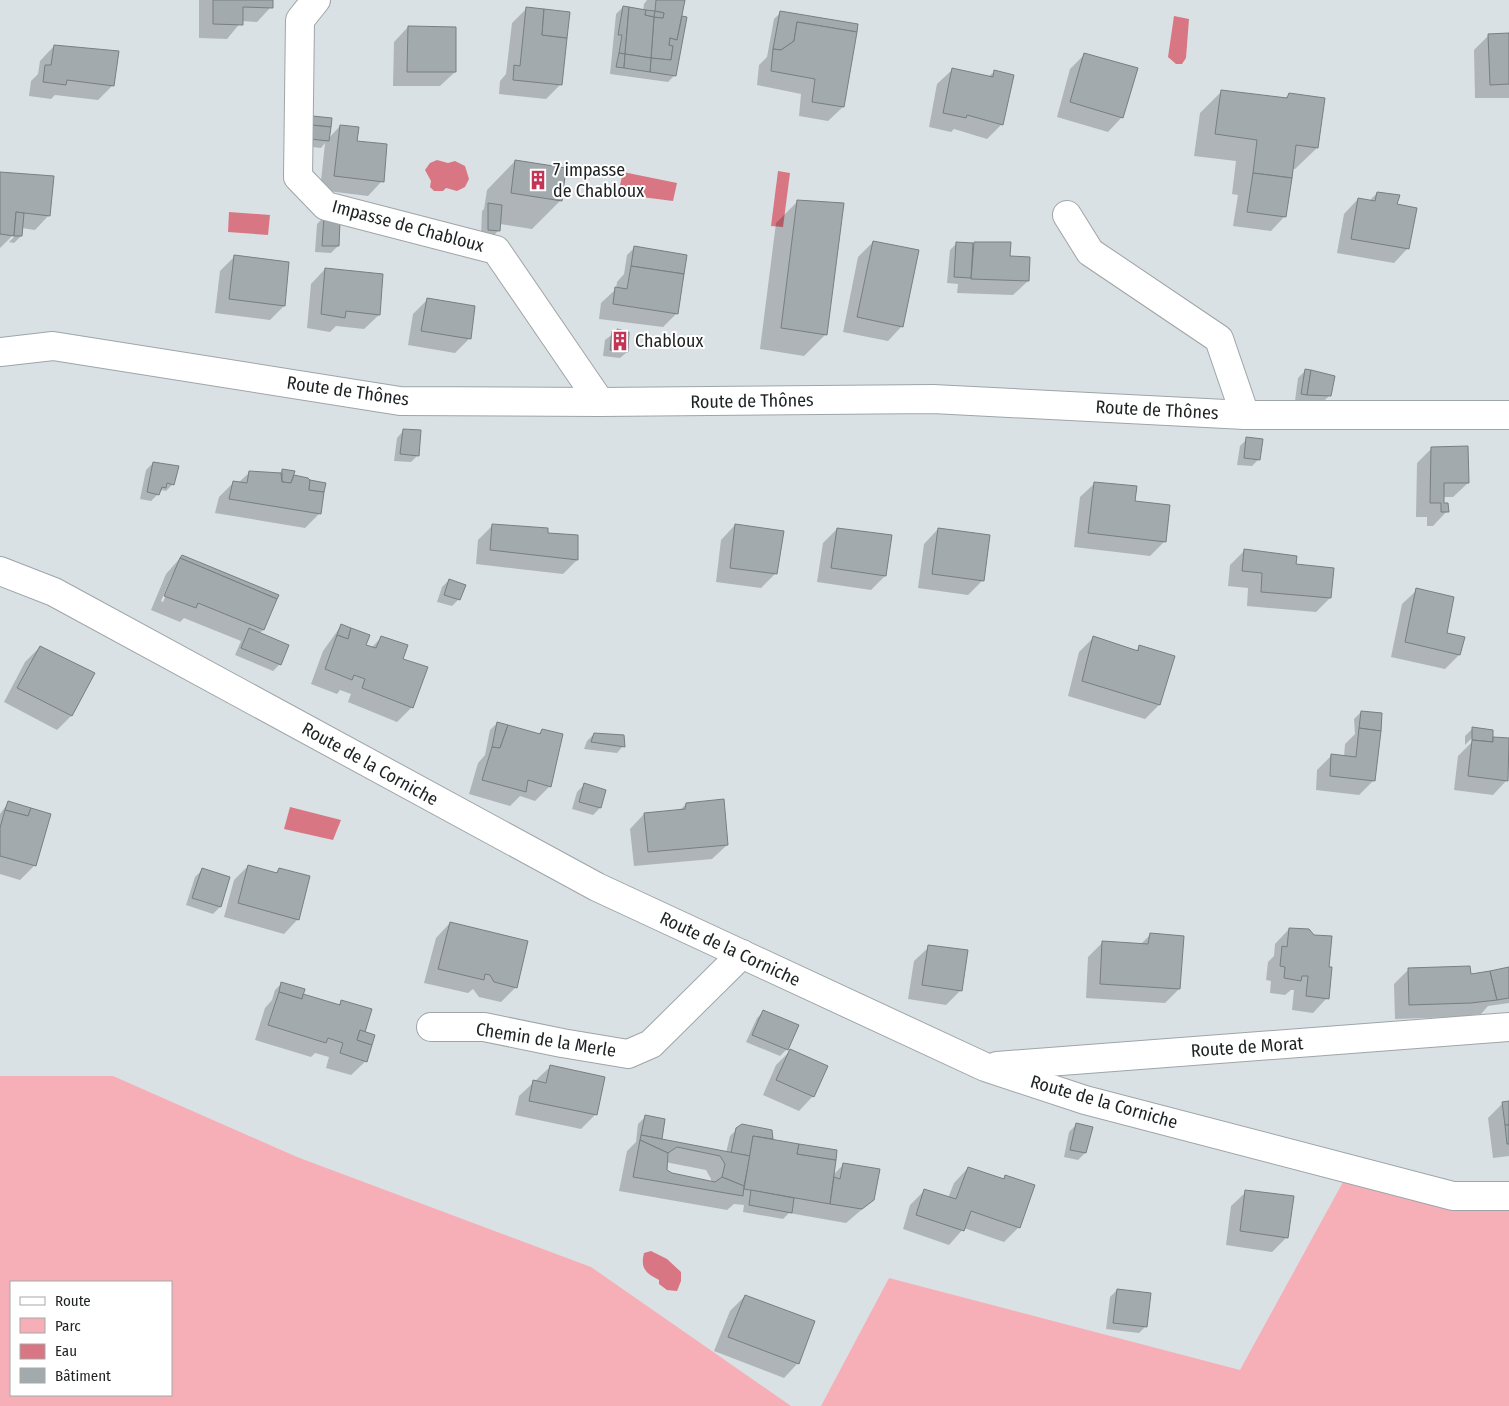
<svg xmlns="http://www.w3.org/2000/svg" width="1509" height="1406" font-family="'Fira Sans Condensed',sans-serif">
<style>
.green{fill:#f6afb7;fill-rule:evenodd}
.water{fill:#d97683}
.shadow{fill:#0003;fill-rule:evenodd}
.building{fill:#a2aaad;stroke:#787f82}
.lines{fill:none;stroke-linecap:round;stroke-linejoin:round}
.minor-casing{stroke:#9ea5a8;stroke-width:30}
.secondary-casing{stroke:#9ea5a8;stroke-width:30}
.minor{stroke:#fff;stroke-width:28}
.secondary{stroke:#fff;stroke-width:28}
.labels{text-anchor:middle;dominant-baseline:central;stroke-width:4;stroke-linejoin:round;paint-order:stroke}
.poi-label{font-size:18px;fill:#1f2223;stroke:#fff;text-anchor:start}
.street-label{font-size:18px;fill:#1f2223;stroke:#fff}
</style>
<rect width="100%" height="100%" fill="#dae1e5"/>
<g class="green">
<path d="M0 1076H113L297 1157 591 1267 791 1406H0ZM11 1282H171V1395H11Z"/>
<path d="M1349 1171 1509 1189V1406H821L889 1278 1240 1370Z"/>
</g>
<g class="water">
<path d="M1174 16 1189 19 1186 58 1182 64H1176L1168 57Z"/>
<path d="M437 160 448 163 455 161 465 166 469 179 465 187 457 191 446 188 443 191H434L430 187 431 181 425 170 430 163Z"/>
<path d="M778 171 790 173 783 227 771 226Z"/>
<path d="M623 172 677 183 673 201 618 194Z"/>
<path d="M229 212 270 215 268 235 228 232Z"/>
<path d="M290 807 341 820 333 840 284 829Z"/>
<path d="M651 1251 667 1259 681 1272V1281L677 1291 667 1290 659 1284V1280C646 1273 640 1269 644 1253Z"/>
</g>
<g class="shadow">
<path d="M199 0H271V7L257 22 242 21 227 39 199 38Z"/>
<path d="M647 0H683L675 75 668 82 610 74 616 14 623 7 643 10 644 4Z"/>
<path d="M527 8 560 85 546 99 499 94 500 81 506 74 512 23Z"/>
<path d="M781 12 855 32 843 107 828 121 799 116 801 94 757 85 759 65 767 57 774 19Z"/>
<path d="M408 27 455 72 440 86H393L394 42Z"/>
<path d="M1509 34V98H1475L1474 50 1489 35Z"/>
<path d="M54 46 113 85 98 100 55 95 51 99 29 96 31 81 38 74 40 61Z"/>
<path d="M1084 55 1122 117 1108 132 1057 117 1070 69Z"/>
<path d="M952 70 988 77 994 72 1002 124 987 139 954 129 951 132 929 127 937 84Z"/>
<path d="M1222 91 1284 99 1290 94 1317 148 1295 169H1292L1285 216 1271 231 1233 226 1238 195 1232 194 1236 161 1194 156 1200 113Z"/>
<path d="M306 124 328 139 340 126 356 142 382 181 368 196 320 190 325 143 321 148 304 146Z"/>
<path d="M515 161 565 169 560 201 532 229 500 224 499 230 492 237 481 236 482 211 484 209 487 190Z"/>
<path d="M0 173 49 215 35 230 22 228 21 236 14 243 9 242 17 234H14L0 248Z"/>
<path d="M1377 193 1396 205 1408 248 1394 263 1337 253 1344 214 1358 199 1369 201Z"/>
<path d="M798 201 826 334 804 356 760 349 776 223Z"/>
<path d="M324 217 338 246 331 253 315 252 317 224Z"/>
<path d="M873 242 902 326 888 341 843 332 858 257Z"/>
<path d="M957 243H974L1008 257 1028 281 1013 295 957 293 958 284 947 283 950 250Z"/>
<path d="M634 248 677 313 663 327 599 319 601 303 616 289 617 282 624 274 627 255Z"/>
<path d="M234 257 288 263 284 306 270 320 215 313 220 271Z"/>
<path d="M325 269 379 315 364 329 336 326 330 332 307 328 311 284Z"/>
<path d="M428 299 470 338 455 353 408 345 413 314Z"/>
<path d="M618 330 628 333 627 352 620 358 603 356 605 340Z"/>
<path d="M1305 371 1330 395 1323 402 1295 401 1298 378Z"/>
<path d="M404 430 418 455 411 462 394 461 397 438Z"/>
<path d="M1247 439 1259 459 1252 466 1237 465 1240 446Z"/>
<path d="M1432 448 1468 483 1453 497H1443V504L1447 511 1433 526H1427V517H1416L1417 463Z"/>
<path d="M153 463 173 484 166 491 162 490 151 501 140 499 146 470Z"/>
<path d="M283 470 290 481 295 477 320 513 305 528 215 513 219 497 233 483H238L250 472 278 474Z"/>
<path d="M1095 483 1165 541 1150 556 1074 547 1080 497Z"/>
<path d="M493 525 577 560 563 574 476 564 478 540Z"/>
<path d="M735 525 776 573 761 588 716 582 721 540Z"/>
<path d="M837 529 885 576 871 590 817 582 823 543Z"/>
<path d="M938 529 983 580 968 595 918 588 924 544Z"/>
<path d="M1244 551 1295 565 1330 598 1316 612 1247 606 1248 588 1228 586 1230 565Z"/>
<path d="M182 556 277 596 263 630 259 634 280 664 273 671 235 655 241 641 184 618 180 622 151 610 166 574ZM172 576H174L163 602 161 601Z"/>
<path d="M449 580 459 599 452 606 437 602 442 587Z"/>
<path d="M1417 590 1459 655 1445 669 1391 657 1402 604Z"/>
<path d="M341 626 364 646 371 648 381 638 401 659 412 707 397 722 348 702 351 694 340 690 337 694 311 684 323 651Z"/>
<path d="M1094 637 1135 651 1140 647 1173 657 1159 705 1145 719 1068 696 1079 652Z"/>
<path d="M40 647 71 716 57 730 4 702 25 662Z"/>
<path d="M1361 712 1374 780 1359 795 1316 790 1317 770 1332 755 1344 757 1345 744 1355 734 1354 719Z"/>
<path d="M497 723 538 734 542 731 550 786 535 801 520 796 510 806 469 794 478 763 485 755 490 730Z"/>
<path d="M1472 729 1491 740 1494 738 1509 739 1507 780 1493 795 1454 790 1458 756 1473 741V737L1465 745V736Z"/>
<path d="M594 734 623 746 617 753 584 749 587 741Z"/>
<path d="M584 785 600 808 593 815 572 809 577 792Z"/>
<path d="M8 803 34 866 20 880 0 874V814Z"/>
<path d="M686 804 727 845 712 859 634 866 630 829 644 814 679 811Z"/>
<path d="M248 866 275 874 280 869 298 919 284 934 224 917 234 880Z"/>
<path d="M202 870 228 878 220 907 213 914 186 905 195 877Z"/>
<path d="M450 923 516 987 501 1002 479 997 473 989 468 993 424 983 436 938Z"/>
<path d="M1289 929 1327 998 1313 1013 1292 1010 1294 990H1291L1285 995 1270 993 1271 981 1266 980 1268 962 1274 956 1275 944Z"/>
<path d="M1150 935 1179 989 1165 1003 1086 998 1088 957 1103 942 1140 945Z"/>
<path d="M929 947 961 990 946 1005 908 999 914 961Z"/>
<path d="M1409 969 1470 975 1509 969V1003L1488 1006 1481 1014 1456 1017 1395 1019 1394 984Z"/>
<path d="M282 983 300 998 337 1006 342 1001 363 1033 366 1061 351 1075 326 1068 329 1057 315 1053 311 1057 255 1040 265 1008 272 1000 275 990Z"/>
<path d="M764 1011 787 1049 780 1056 746 1042 757 1018Z"/>
<path d="M790 1051 813 1096 799 1111 763 1095 776 1065Z"/>
<path d="M550 1067 596 1114 581 1129 515 1115 519 1096Z"/>
<path d="M1509 1103V1156L1493 1158 1488 1118 1502 1104Z"/>
<path d="M645 1117 660 1138 659 1140 726 1153 730 1136 737 1129 770 1130 772 1132V1140L833 1175 844 1164 873 1200 846 1223 789 1213 783 1219 743 1212 744 1205 734 1204 727 1210 619 1191 627 1151 636 1142 638 1124ZM665 1162 706 1170 711 1179V1182L672 1175 666 1171Z"/>
<path d="M1076 1125 1085 1153 1078 1160 1064 1157 1069 1132Z"/>
<path d="M968 1168 1002 1180 1005 1177 1019 1227 1004 1242 964 1228 949 1245 903 1229 910 1205 924 1191 948 1198 954 1183Z"/>
<path d="M1246 1192 1287 1237 1272 1252 1226 1245 1231 1206Z"/>
<path d="M1117 1290 1146 1326 1139 1333 1106 1329 1110 1297Z"/>
<path d="M745 1296 798 1363 784 1378 714 1351 730 1311Z"/>
</g>
<g class="building">
<path d="M213 0H273V8L243 7V25L213 24Z"/>
<path d="M656 0H685L677 40 670 38 669 45 673 46 671 60 651 58 654 17 663 18 664 13 655 11Z"/>
<path d="M623 6 629 7 625 54 619 53 622 35H618Z"/>
<path d="M526 7 544 9 542 35 567 38 562 85 513 80 514 65 520 66Z"/>
<path d="M629 7 646 10 645 15 654 17 651 58 625 54Z"/>
<path d="M544 9 570 12 567 38 542 35Z"/>
<path d="M646 10 655 11 654 17 645 15Z"/>
<path d="M655 11 664 13 663 18 654 17Z"/>
<path d="M780 11 858 24 857 32 797 22 794 41 781 50 773 49Z"/>
<path d="M682 16 687 17 676 76 650 72 651 58 671 60 673 46 669 45 670 38 677 40Z"/>
<path d="M797 22 857 32 844 107 812 102 815 79 771 71 773 49 781 50 794 41Z"/>
<path d="M408 26 456 27V72H407Z"/>
<path d="M1509 33V84L1490 85 1488 34Z"/>
<path d="M54 45 119 51 114 86 67 80 66 85 43 82 45 65H51Z"/>
<path d="M619 53 625 54 624 68 616 67Z"/>
<path d="M1084 53 1138 68 1123 118 1070 102Z"/>
<path d="M625 54 651 58 650 72 624 68Z"/>
<path d="M952 68 993 77 994 70 1014 75 1003 125 967 115 966 118 943 113Z"/>
<path d="M1221 90 1287 98 1289 93 1325 98 1318 148 1296 145 1292 178 1253 173 1257 140 1215 134Z"/>
<path d="M312 116 332 118 331 127 311 125Z"/>
<path d="M311 125 331 127 329 141 310 139Z"/>
<path d="M340 125 359 127 357 141 387 144 384 182 334 176Z"/>
<path d="M515 160 566 168 562 201 511 193Z"/>
<path d="M0 172 54 176 50 216 16 212 14 236 0 234Z"/>
<path d="M1253 173 1292 178 1286 217 1247 212Z"/>
<path d="M1377 192 1400 195 1397 204 1417 208 1409 249 1351 239 1358 198 1375 201Z"/>
<path d="M797 200 844 203 827 335 781 328Z"/>
<path d="M488 203 502 205 500 231 488 230Z"/>
<path d="M16 212 24 213 22 236H14Z"/>
<path d="M324 216 340 220 339 246H322Z"/>
<path d="M873 241 919 250 903 327 857 317Z"/>
<path d="M956 242 973 243 971 278 954 277Z"/>
<path d="M974 242H1011L1010 256 1030 257 1029 281 971 279Z"/>
<path d="M634 246 687 255 684 274 631 266Z"/>
<path d="M234 255 289 262 285 306 229 299Z"/>
<path d="M631 266 684 274 678 314 613 304 615 287 627 289Z"/>
<path d="M325 268 383 274 380 315 346 311 345 318 321 314Z"/>
<path d="M427 298 475 306 471 339 421 331Z"/>
<path d="M617 329 629 332 628 352 610 350 612 331 617 332Z"/>
<path d="M1305 369 1311 370 1307 395 1301 394Z"/>
<path d="M1311 370 1335 376 1331 396 1307 395Z"/>
<path d="M403 429 421 430 419 456 400 454Z"/>
<path d="M1246 437 1263 439 1260 460 1244 458Z"/>
<path d="M1468 446 1469 483H1444V503H1448L1449 512H1441V503H1430L1431 447Z"/>
<path d="M153 462 179 466 174 485 167 483 166 488 162 487 159 495 147 492Z"/>
<path d="M282 469 295 471 291 483 282 482Z"/>
<path d="M249 471 281 473 282 482 291 483 294 475 308 478 310 480 309 490 324 492 321 514 229 499 233 481 247 483Z"/>
<path d="M310 480 326 483 324 492 309 490Z"/>
<path d="M1094 482 1137 486 1135 501 1170 505 1166 542 1088 533Z"/>
<path d="M492 524 548 528V533L578 535V560L490 550Z"/>
<path d="M735 524 784 531 777 574 730 568Z"/>
<path d="M837 528 892 535 886 576 831 568Z"/>
<path d="M938 528 990 535 984 581 932 574Z"/>
<path d="M1244 549 1297 556 1296 564 1334 568 1331 598 1261 592 1262 573 1242 571Z"/>
<path d="M182 555 279 595 277 599 180 558Z"/>
<path d="M180 558 277 599 264 630 198 603 196 608 164 596Z"/>
<path d="M449 579 466 585 460 600 444 595Z"/>
<path d="M1416 588 1454 597 1447 633 1465 637 1460 655 1405 642Z"/>
<path d="M341 624 351 628 348 639 337 635Z"/>
<path d="M249 628 289 645 281 665 241 648Z"/>
<path d="M351 628 370 635 366 645 376 648 381 636 408 645 403 659 428 667 413 708 362 688 365 679 354 675 352 680 325 669 337 635 348 639Z"/>
<path d="M1093 636 1138 651 1139 645 1175 656 1160 705 1082 681Z"/>
<path d="M40 646 95 673 72 716 17 688Z"/>
<path d="M1361 711 1382 713 1381 731 1359 728Z"/>
<path d="M497 722 508 725 500 748 492 747Z"/>
<path d="M508 725 540 734 542 729 563 734 551 787 528 780 526 792 482 780 492 747 500 748Z"/>
<path d="M1472 727 1493 730V742L1472 740Z"/>
<path d="M1359 728 1381 731 1375 781 1330 776 1331 754 1356 757Z"/>
<path d="M594 733 624 735 625 747 591 742Z"/>
<path d="M1493 737 1509 738 1508 781 1468 776 1472 740 1493 742Z"/>
<path d="M584 783 606 790 601 808 579 802Z"/>
<path d="M724 799 728 845 648 852 644 813 685 809 686 803Z"/>
<path d="M8 801 31 808 28 816 5 810Z"/>
<path d="M31 808 51 814 36 866 0 856V828L5 810 28 816Z"/>
<path d="M248 865 277 873 279 868 310 876 299 920 238 903Z"/>
<path d="M202 868 230 877 221 907 192 898Z"/>
<path d="M450 922 528 941 517 988 494 982 490 975 485 974 484 980 438 969Z"/>
<path d="M1289 928 1309 929 1314 935 1332 936 1329 967H1332L1329 999 1306 996 1308 976H1302L1301 981 1284 978 1285 967 1280 966 1282 946 1287 947Z"/>
<path d="M1150 933 1184 936 1180 989 1100 984 1102 941 1148 944Z"/>
<path d="M928 945 968 950 962 991 922 985Z"/>
<path d="M1470 966 1471 974 1490 971 1497 1000 1471 1003 1409 1005 1408 968Z"/>
<path d="M1509 967V998L1497 1000 1490 971Z"/>
<path d="M281 982 305 989 302 999 279 992Z"/>
<path d="M279 992 302 999 303 994 340 1005 341 1000 372 1009 365 1032 360 1030 357 1040 372 1045 367 1062 340 1053 343 1043 328 1038 326 1043 268 1025Z"/>
<path d="M763 1010 799 1025 788 1050 752 1035Z"/>
<path d="M360 1030 375 1035 372 1045 357 1040Z"/>
<path d="M790 1049 828 1066 814 1097 776 1080Z"/>
<path d="M550 1065 605 1077 597 1115 529 1101 533 1080 546 1083Z"/>
<path d="M1509 1101V1125H1505L1502 1102Z"/>
<path d="M645 1115 665 1119 662 1139 641 1135Z"/>
<path d="M1076 1123 1093 1127 1086 1153 1070 1150Z"/>
<path d="M742 1124 772 1130 773 1139 753 1136 750 1156 731 1153 736 1128Z"/>
<path d="M1505 1125H1509V1144H1507Z"/>
<path d="M641 1135 750 1156 744 1186 722 1177 725 1164 720 1156 677 1147 668 1153 640 1140Z"/>
<path d="M753 1136 799 1144 797 1154 836 1160 830 1204 744 1189Z"/>
<path d="M640 1140 668 1153 667 1170 672 1173 715 1182 722 1177 744 1186 743 1196 633 1177Z"/>
<path d="M799 1144 837 1150 836 1160 797 1154Z"/>
<path d="M843 1163 880 1169 874 1200 862 1209 830 1204 834 1177 840 1179Z"/>
<path d="M968 1167 1004 1179 1005 1175 1035 1185 1020 1228 971 1211 964 1231 916 1215 924 1189 956 1199Z"/>
<path d="M751 1190 794 1198 792 1213 749 1205Z"/>
<path d="M1245 1190 1294 1196 1288 1238 1240 1231Z"/>
<path d="M1117 1289 1151 1293 1147 1327 1113 1323Z"/>
<path d="M745 1295 815 1321 799 1364 728 1337Z"/>
</g>
<g class="lines">
<defs>
<g id="minor">
<path d="M316 0 300 20 298 177 326 206 496 250 600 402"/>
<path d="M1067 215 1090 252 1219 339 1245 415"/>
<path d="M0 571 54 592 597 887 985 1067 1085 1100 1453 1196H1509"/>
<path d="M431 1027H484L562 1043 628 1054 651 1044 742 954"/>
<path d="M997 1066 1509 1027"/>
</g>
<path id="secondary" d="M0 352 53 346 400 401 600 402 933 399 1245 415H1509"/>
</defs>
<use href="#minor" class="minor-casing"/>
<use href="#secondary" class="secondary-casing"/>
<use href="#minor" class="minor"/>
<use href="#secondary" class="secondary"/>
</g>
<defs>
<symbol id="building-bare" viewBox="-9 -9 18 18"><path d="M-4-6H4V6H1V3H-1V6H-4ZM-2.5-4.3h1.7v1.8h-1.7ZM.8-4.3h1.7v1.8H.8ZM-2.5-1h1.7V.8h-1.7ZM.8-1h1.7V.8H.8Z" fill="#c43455" stroke="#fff" stroke-width="2.5" paint-order="stroke"/></symbol>
</defs>
<g fill-rule="evenodd">
<use href="#building-bare" x="524" y="166" width="28" height="28"/>
<use href="#building-bare" x="606" y="327" width="28" height="28"/>
</g>
<g class="labels">
<g class="poi-label">
<text x="553" y="170">7 impasse<tspan x="553" dy="21">de Chabloux</tspan></text>
<text x="635" y="341">Chabloux</text>
</g>
<g class="street-label">
<text transform="translate(408 226) rotate(15)">Impasse de Chabloux</text>
<text transform="translate(348 391) rotate(8)">Route de Thônes</text>
<text transform="translate(752 401) rotate(-1)">Route de Thônes</text>
<text transform="translate(1157 410) rotate(3)">Route de Thônes</text>
<text transform="translate(370 764) rotate(29)">Route de la Corniche</text>
<text transform="translate(730 949) rotate(25)">Route de la Corniche</text>
<text transform="translate(546 1040) rotate(9)">Chemin de la Merle</text>
<text transform="translate(1247 1047) rotate(-4)">Route de Morat</text>
<text transform="translate(1104 1102) rotate(16)">Route de la Corniche</text>
</g>
</g>
<rect x="10" y="1281" width="162" height="115" fill="#ffffff" stroke="#a5a7a7"/>
<rect x="20" y="1297" width="25" height="8" fill="#ffffff" stroke="#a5a7a7"/>
<text x="55" y="1306" font-size="15" fill="#1f2223">Route</text>
<rect x="20" y="1318" width="25" height="15" fill="#f6afb7" stroke="#a5a7a7"/>
<text x="55" y="1331" font-size="15" fill="#1f2223">Parc</text>
<rect x="20" y="1344" width="25" height="15" fill="#d97683" stroke="#a5a7a7"/>
<text x="55" y="1356" font-size="15" fill="#1f2223">Eau</text>
<rect x="20" y="1368" width="25" height="15" fill="#a2aaad" stroke="#a5a7a7"/>
<text x="55" y="1381" font-size="15" fill="#1f2223">Bâtiment</text>
</svg>
